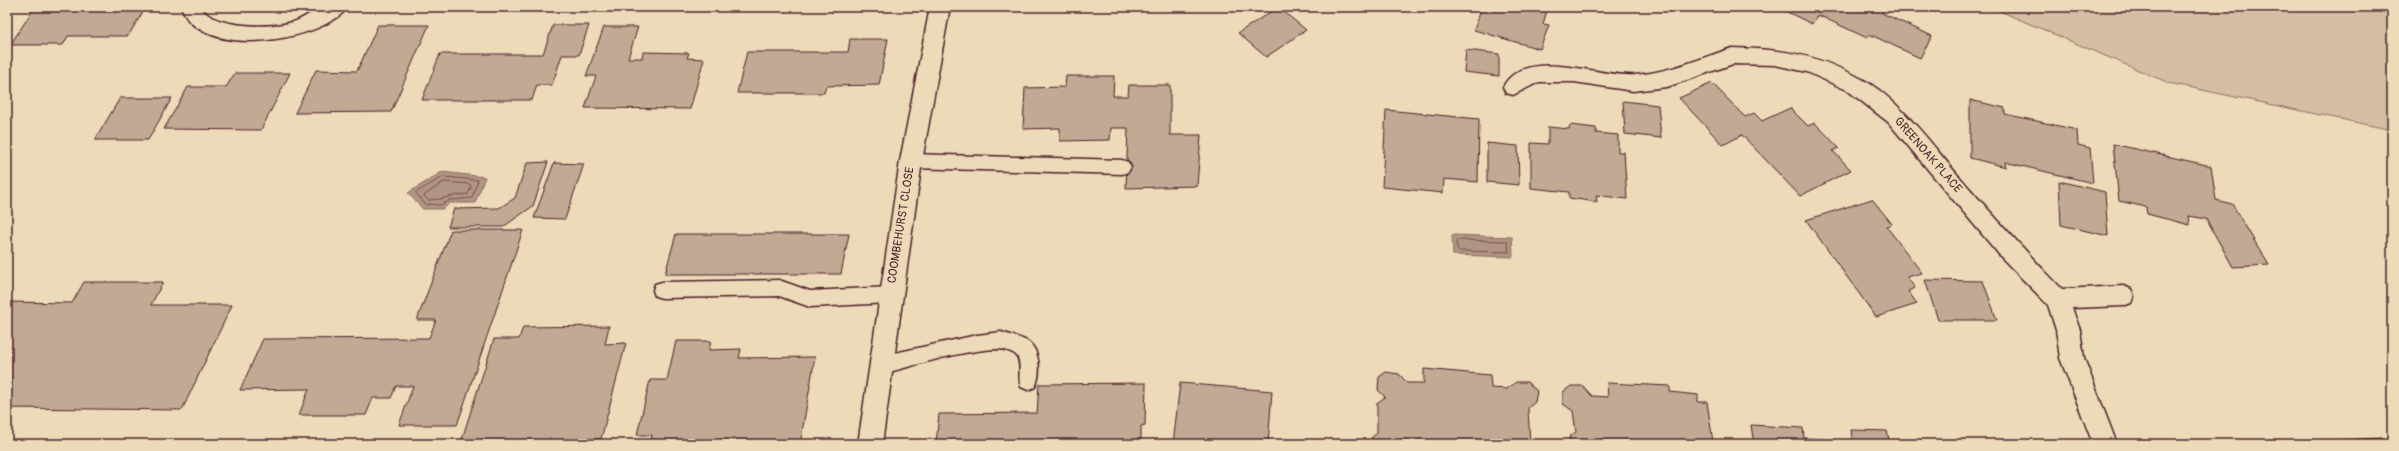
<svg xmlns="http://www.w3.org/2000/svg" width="2399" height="451" font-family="Pangolin,sans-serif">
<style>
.green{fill:#d5bea3;stroke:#906e67}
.water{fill:#b19584;stroke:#886660}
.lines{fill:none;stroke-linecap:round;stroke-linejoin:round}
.shore{stroke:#734e4f;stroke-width:1}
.building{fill:#c1a993;stroke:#4a1f2b}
.service-casing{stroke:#4a1f2b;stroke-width:3}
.minor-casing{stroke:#4a1f2b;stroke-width:3}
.service{fill:#eddab8;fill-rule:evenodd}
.minor{fill:#eddab8;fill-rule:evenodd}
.labels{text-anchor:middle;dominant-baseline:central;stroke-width:4;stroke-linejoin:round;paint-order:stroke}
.street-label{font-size:12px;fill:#4a1f2b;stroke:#eddab8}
</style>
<rect width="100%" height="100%" fill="#eddab8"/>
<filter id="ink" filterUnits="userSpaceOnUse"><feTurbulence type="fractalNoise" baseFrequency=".025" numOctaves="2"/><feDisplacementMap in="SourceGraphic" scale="8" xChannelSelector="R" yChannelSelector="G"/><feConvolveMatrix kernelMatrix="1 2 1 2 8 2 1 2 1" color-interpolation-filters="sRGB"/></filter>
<g filter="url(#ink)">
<path class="green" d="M1990 7H2392V130L2169 83Z"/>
<g class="water">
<path d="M442 172 485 177 475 203H450L443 209H423L408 193Z"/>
<path d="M1452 235 1512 237 1513 257 1453 255Z"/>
</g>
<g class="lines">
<g class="shore">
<path d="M443 177 478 180 472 198 450 200 441 205 425 204 416 193Z"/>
<path d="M444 182 470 184 471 187 468 194C453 195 442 200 428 200L424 196Z"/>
<path d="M1458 240 1507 241 1509 252 1458 251 1456 242Z"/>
</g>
</g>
<g class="building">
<path d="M35 7H146L128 36H68L63 45H10Z"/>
<path d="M1278 7 1306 30 1266 57 1238 33Z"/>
<path d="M1482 7H1548L1543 24 1549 25 1540 49 1474 30Z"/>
<path d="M1780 7H1884L1882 13 1932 36 1920 58 1869 34 1867 38 1818 15 1812 24 1779 8Z"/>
<path d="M378 25H429L391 112 295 113 316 70 357 71Z"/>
<path d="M553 25H589L579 55H562L552 85H537L532 100H422L440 54H543Z"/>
<path d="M604 27H638L628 58H642L643 52 689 53 687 58 704 59 690 109 585 108 596 76H586Z"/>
<path d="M850 39H888L879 85 826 86 824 93H737L747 52H848Z"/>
<path d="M1466 50 1499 54V76L1464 72Z"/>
<path d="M235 73H290L261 130 164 129 188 87H226Z"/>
<path d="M1066 76H1114L1113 96H1128L1129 85H1170V135H1201L1197 186 1126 188 1128 128H1111L1110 140 1060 141V128L1023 129 1025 88 1065 87Z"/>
<path d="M1712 83 1745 117 1754 113 1762 121 1790 108 1808 126 1815 123 1839 148 1833 151 1851 170 1800 196 1742 135 1723 145 1679 98Z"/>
<path d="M120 98H172L148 140H95Z"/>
<path d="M1970 100 2005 108V114L2077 130 2078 145 2090 148 2093 183 2005 162 2006 167 1970 158Z"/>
<path d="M1623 101 1658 105 1661 138 1625 134Z"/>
<path d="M1386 110 1479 119 1478 182 1444 179 1443 193 1382 187Z"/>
<path d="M1570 125 1596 128V133L1618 135V152H1624L1627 199 1596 195 1597 202 1569 198V192L1531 188V143L1548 144V127L1569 129Z"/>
<path d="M1487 143 1518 146 1519 185 1487 182Z"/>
<path d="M2113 144 2211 166 2216 200 2232 204 2269 265 2233 267 2206 219 2189 216 2190 225 2147 214 2146 207 2119 201Z"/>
<path d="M548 162 533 206 503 227H448L454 209 499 208 515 198 527 163Z"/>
<path d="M554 163 584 164 565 219 534 218Z"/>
<path d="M2059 181 2105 192 2108 236 2061 225Z"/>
<path d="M1872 199 1892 224 1886 226 1922 273 1907 277 1915 288 1908 291 1917 304 1876 317 1806 220Z"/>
<path d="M451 230H523L457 425H399L413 386H396L391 398H373L366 415H299L309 389 240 390 263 339 429 338 436 320H417Z"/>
<path d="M676 234H849L841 274H665Z"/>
<path d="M1925 280 1983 281 1997 320H1938Z"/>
<path d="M84 282H163L151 305H232L182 410 7 408V302L72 303Z"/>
<path d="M609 326 605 344 626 343 601 439H578L576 444 461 442 494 339H519L523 327Z"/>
<path d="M676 341H711L709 350 741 349 739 358 815 357 800 444H650L652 435H637L650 380H667Z"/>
<path d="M1424 369 1490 375 1491 388 1507 389 1516 382H1527L1537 391 1535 402 1528 408 1530 444H1376L1371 438 1377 433V403L1385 397 1378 390 1379 377 1386 372 1399 374 1407 383H1424Z"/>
<path d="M1146 383 1145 425 1141 426V444H936L939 414 1037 413 1039 384Z"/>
<path d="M1180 383 1272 391 1268 444H1173Z"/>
<path d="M1607 383 1670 386V392L1698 395V402H1707L1713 442H1722L1723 444H1570L1569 437 1576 432 1573 411 1563 404V392L1571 386H1583L1592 396 1608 397Z"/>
<path d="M1751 425 1803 428 1804 438 1827 439 1828 444H1754Z"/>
<path d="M1851 430 1887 431 1890 444H1853Z"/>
<path d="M2381 438 2384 444H2264Z"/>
<path d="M2009 442 2069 444H2010Z"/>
</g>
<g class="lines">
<defs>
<g id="service">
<path d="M911 154 1122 160 1128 162 1131 167 1128 172 1122 174 911 168 905 166 902 161 905 156Z"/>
<path d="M779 280 810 291 890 287 897 289 899 295 897 301 890 303 810 307 779 296 662 298 655 296 653 290 655 284 662 282Z"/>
<path d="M1001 332C1009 335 1020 337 1027 341 1041 350 1041 375 1035 387L1028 390 1021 387C1017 377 1023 363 1016 355 1013 352 1003 349 999 349 961 350 918 365 881 374L874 371 871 365 874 359 881 356 977 335Z"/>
</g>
<g id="minor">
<path d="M181 7H201C213 29 272 28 293 22 304 19 313 10 323 7 330 5 340 7 348 7 343 15 334 19 326 24 291 42 223 51 191 23 186 19 184 12 181 7Z"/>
<path d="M930 7H950L922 161 882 444H858L900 161Z"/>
<path d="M1732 48C1782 49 1815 54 1860 78 1896 96 1930 142 1956 173 1991 213 2025 251 2062 289L2123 286 2131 289 2134 296 2131 303 2123 306 2072 308 2080 330 2084 358 2117 444H2093L2060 358 2056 330 2048 305 2002 258 1888 122 1847 90 1807 72 1775 65 1733 64 1667 87 1633 91 1574 82H1539L1513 95 1506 93 1503 87C1525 45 1600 78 1635 75 1670 72 1699 59 1732 48Z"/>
</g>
</defs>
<use href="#service" class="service-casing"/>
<use href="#minor" class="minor-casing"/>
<use href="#service" class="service"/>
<use href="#minor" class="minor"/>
</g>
</g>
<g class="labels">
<g class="street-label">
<text transform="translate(1928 155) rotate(49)">GREENOAK PLACE</text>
<text transform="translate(901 225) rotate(-81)">COOMBEHURST CLOSE</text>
</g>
</g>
<rect width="2399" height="451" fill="none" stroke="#eddab8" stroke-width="24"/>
<rect x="12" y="12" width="2375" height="427" fill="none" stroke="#4a1f2b" stroke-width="1.5" filter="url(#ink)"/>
</svg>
